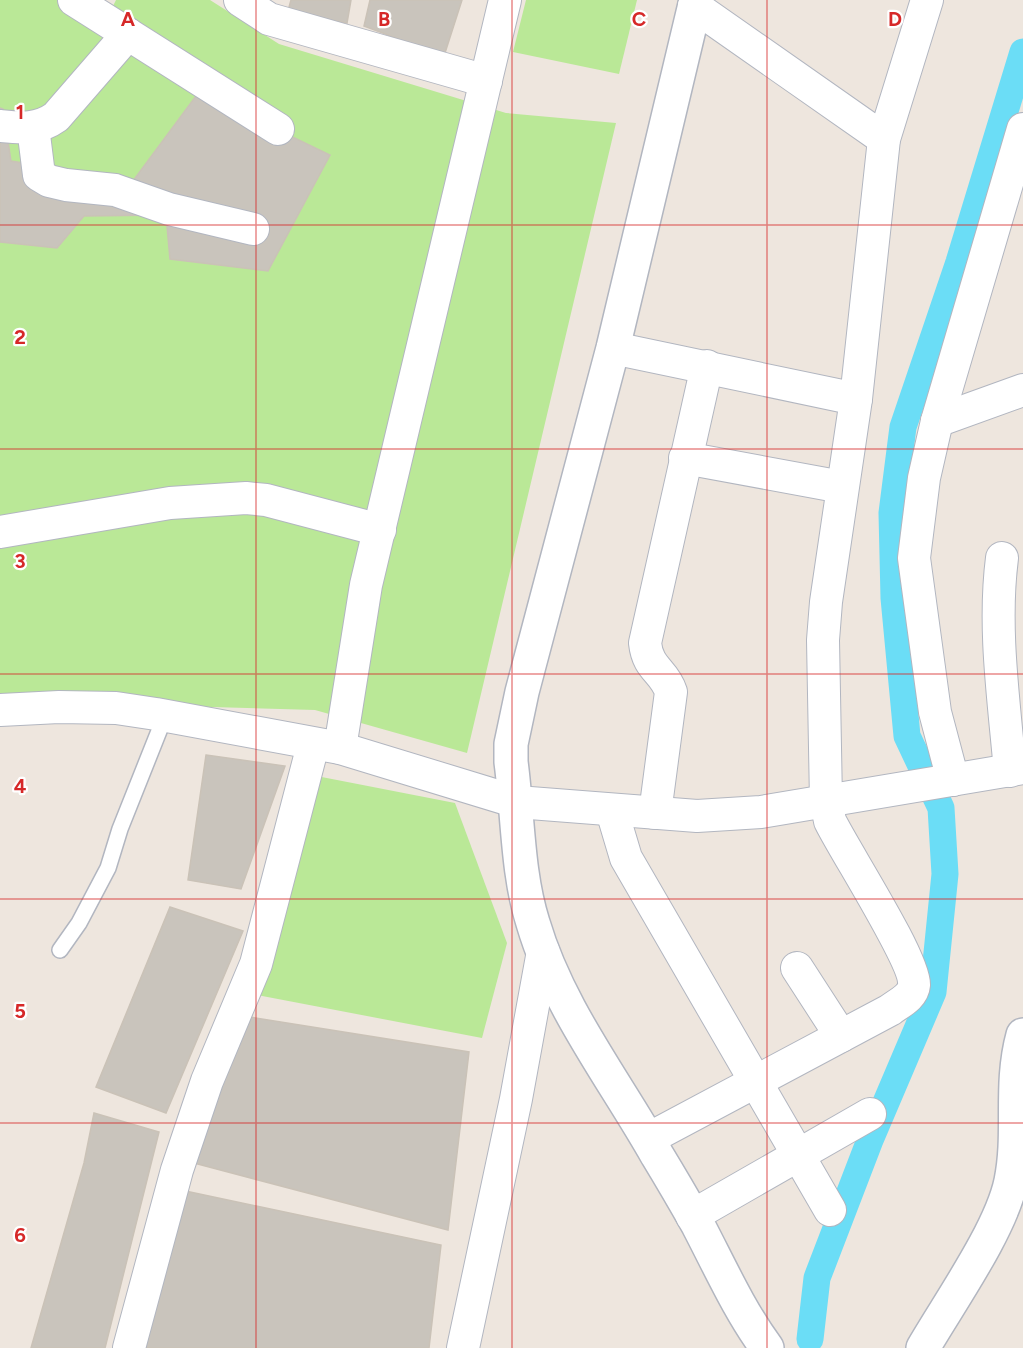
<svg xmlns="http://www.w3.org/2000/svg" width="1023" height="1348" font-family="Figtree,sans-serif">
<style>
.green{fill:#bae897}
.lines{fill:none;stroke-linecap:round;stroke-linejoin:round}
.canal{stroke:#6bddf6;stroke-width:27}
.building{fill:#c9c4bc;stroke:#cac2b7;stroke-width:1.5}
.service-casing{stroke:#b2b6c0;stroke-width:18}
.minor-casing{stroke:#b2b6c0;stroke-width:34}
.tertiary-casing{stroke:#b2b6c0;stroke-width:36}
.service{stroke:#fff;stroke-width:15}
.minor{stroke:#fff;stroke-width:32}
.tertiary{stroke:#fff;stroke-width:33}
.grid{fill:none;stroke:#d62828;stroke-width:1.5;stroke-opacity:0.55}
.grid-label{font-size:20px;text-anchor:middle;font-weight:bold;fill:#d62828;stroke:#fff;stroke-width:4.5;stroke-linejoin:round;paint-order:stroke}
</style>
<rect width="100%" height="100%" fill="#eee6de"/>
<g class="green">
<path d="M0 0H103L113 6 116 0H210L279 44 506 113 616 123 467 753 315 710 0 701Z"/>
<path d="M526 0H637L619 74 513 52Z"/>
<path d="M296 772 455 803 507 943 482 1038 257 995Z"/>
</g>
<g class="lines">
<path class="canal" d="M810 1339 817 1278 870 1140 933 992 945 874 941 808 907 736 894 598 892 513 903 427 959 262 1023 52"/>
</g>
<g class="building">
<path d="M291 0H351L347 23 288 11Z"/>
<path d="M370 0H462L444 56 364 26Z"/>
<path d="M199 92 330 155 268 271 170 259 166 215 84 216 57 248 0 242V108L3 109 11 161 133 181Z"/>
<path d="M206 755 285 766 241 889 188 880Z"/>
<path d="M170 907 243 931 166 1113 96 1087Z"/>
<path d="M237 1015 469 1052 448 1230 190 1162Z"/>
<path d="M94 1113 159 1132 105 1348H31L84 1163Z"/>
<path d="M176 1189 441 1245 429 1348H138Z"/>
</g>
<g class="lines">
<defs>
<path id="service" d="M60 950 79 923 108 868 120 829 165 716"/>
<g id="minor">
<path d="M74 0 278 129"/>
<path d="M240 0 269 19 486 81"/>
<path d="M694 6 884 139"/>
<path d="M0 126C21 128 38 130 56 117L128 34"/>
<path d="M33 127 39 175 49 181 66 185 115 190 169 209 253 229"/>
<path d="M613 348 856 399"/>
<path d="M937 421 1023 390"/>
<path d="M685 458 842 487"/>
<path d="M0 532 170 503 246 498 266 500 380 530"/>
<path d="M1002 558C993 628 1004 701 1010 771"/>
<path d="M0 710 59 707 116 708 156 714 340 748 517 802 697 816 761 812 1023 768"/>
<path d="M340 748 366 585 505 0"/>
<path d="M953 780 935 712 914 558 924 478 937 421 1023 129"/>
<path d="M612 811 626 858 830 1210"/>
<path d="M655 813 671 692C664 670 648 670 645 643L707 366"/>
<path d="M797 968 841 1036"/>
<path d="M648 1139 890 1010C899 1003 913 997 914 985 916 961 844 850 830 821L826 801 823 640 826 602 856 399 884 139 927 0"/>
<path d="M692 1216 870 1114"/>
<path d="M129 1348 177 1170 207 1081 256 964 313 745"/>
<path d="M463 1348 516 1099 543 951"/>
</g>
<g id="tertiary">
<path d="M696 0 613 348 522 692 511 744V762C518 814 517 873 533 923 558 1008 614 1079 657 1155 671 1178 685 1202 698 1225 720 1267 739 1310 767 1348"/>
<path d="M923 1348C949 1303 1001 1230 1011 1181 1021 1132 1009 1086 1023 1035"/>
</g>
</defs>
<use href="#service" class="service-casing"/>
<use href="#minor" class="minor-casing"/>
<use href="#tertiary" class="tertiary-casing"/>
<use href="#service" class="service"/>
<use href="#minor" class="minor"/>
<use href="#tertiary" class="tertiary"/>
</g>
<path class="grid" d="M256 0V1348M512 0V1348M767 0V1348M0 225H1023M0 449H1023M0 674H1023M0 899H1023M0 1123H1023"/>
<g class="grid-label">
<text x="128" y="26">A</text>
<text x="384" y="26">B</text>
<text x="639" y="26">C</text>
<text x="895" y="26">D</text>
<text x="20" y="119">1</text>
<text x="20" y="344">2</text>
<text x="20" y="568">3</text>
<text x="20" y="793">4</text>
<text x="20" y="1018">5</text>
<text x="20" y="1242">6</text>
</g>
</svg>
